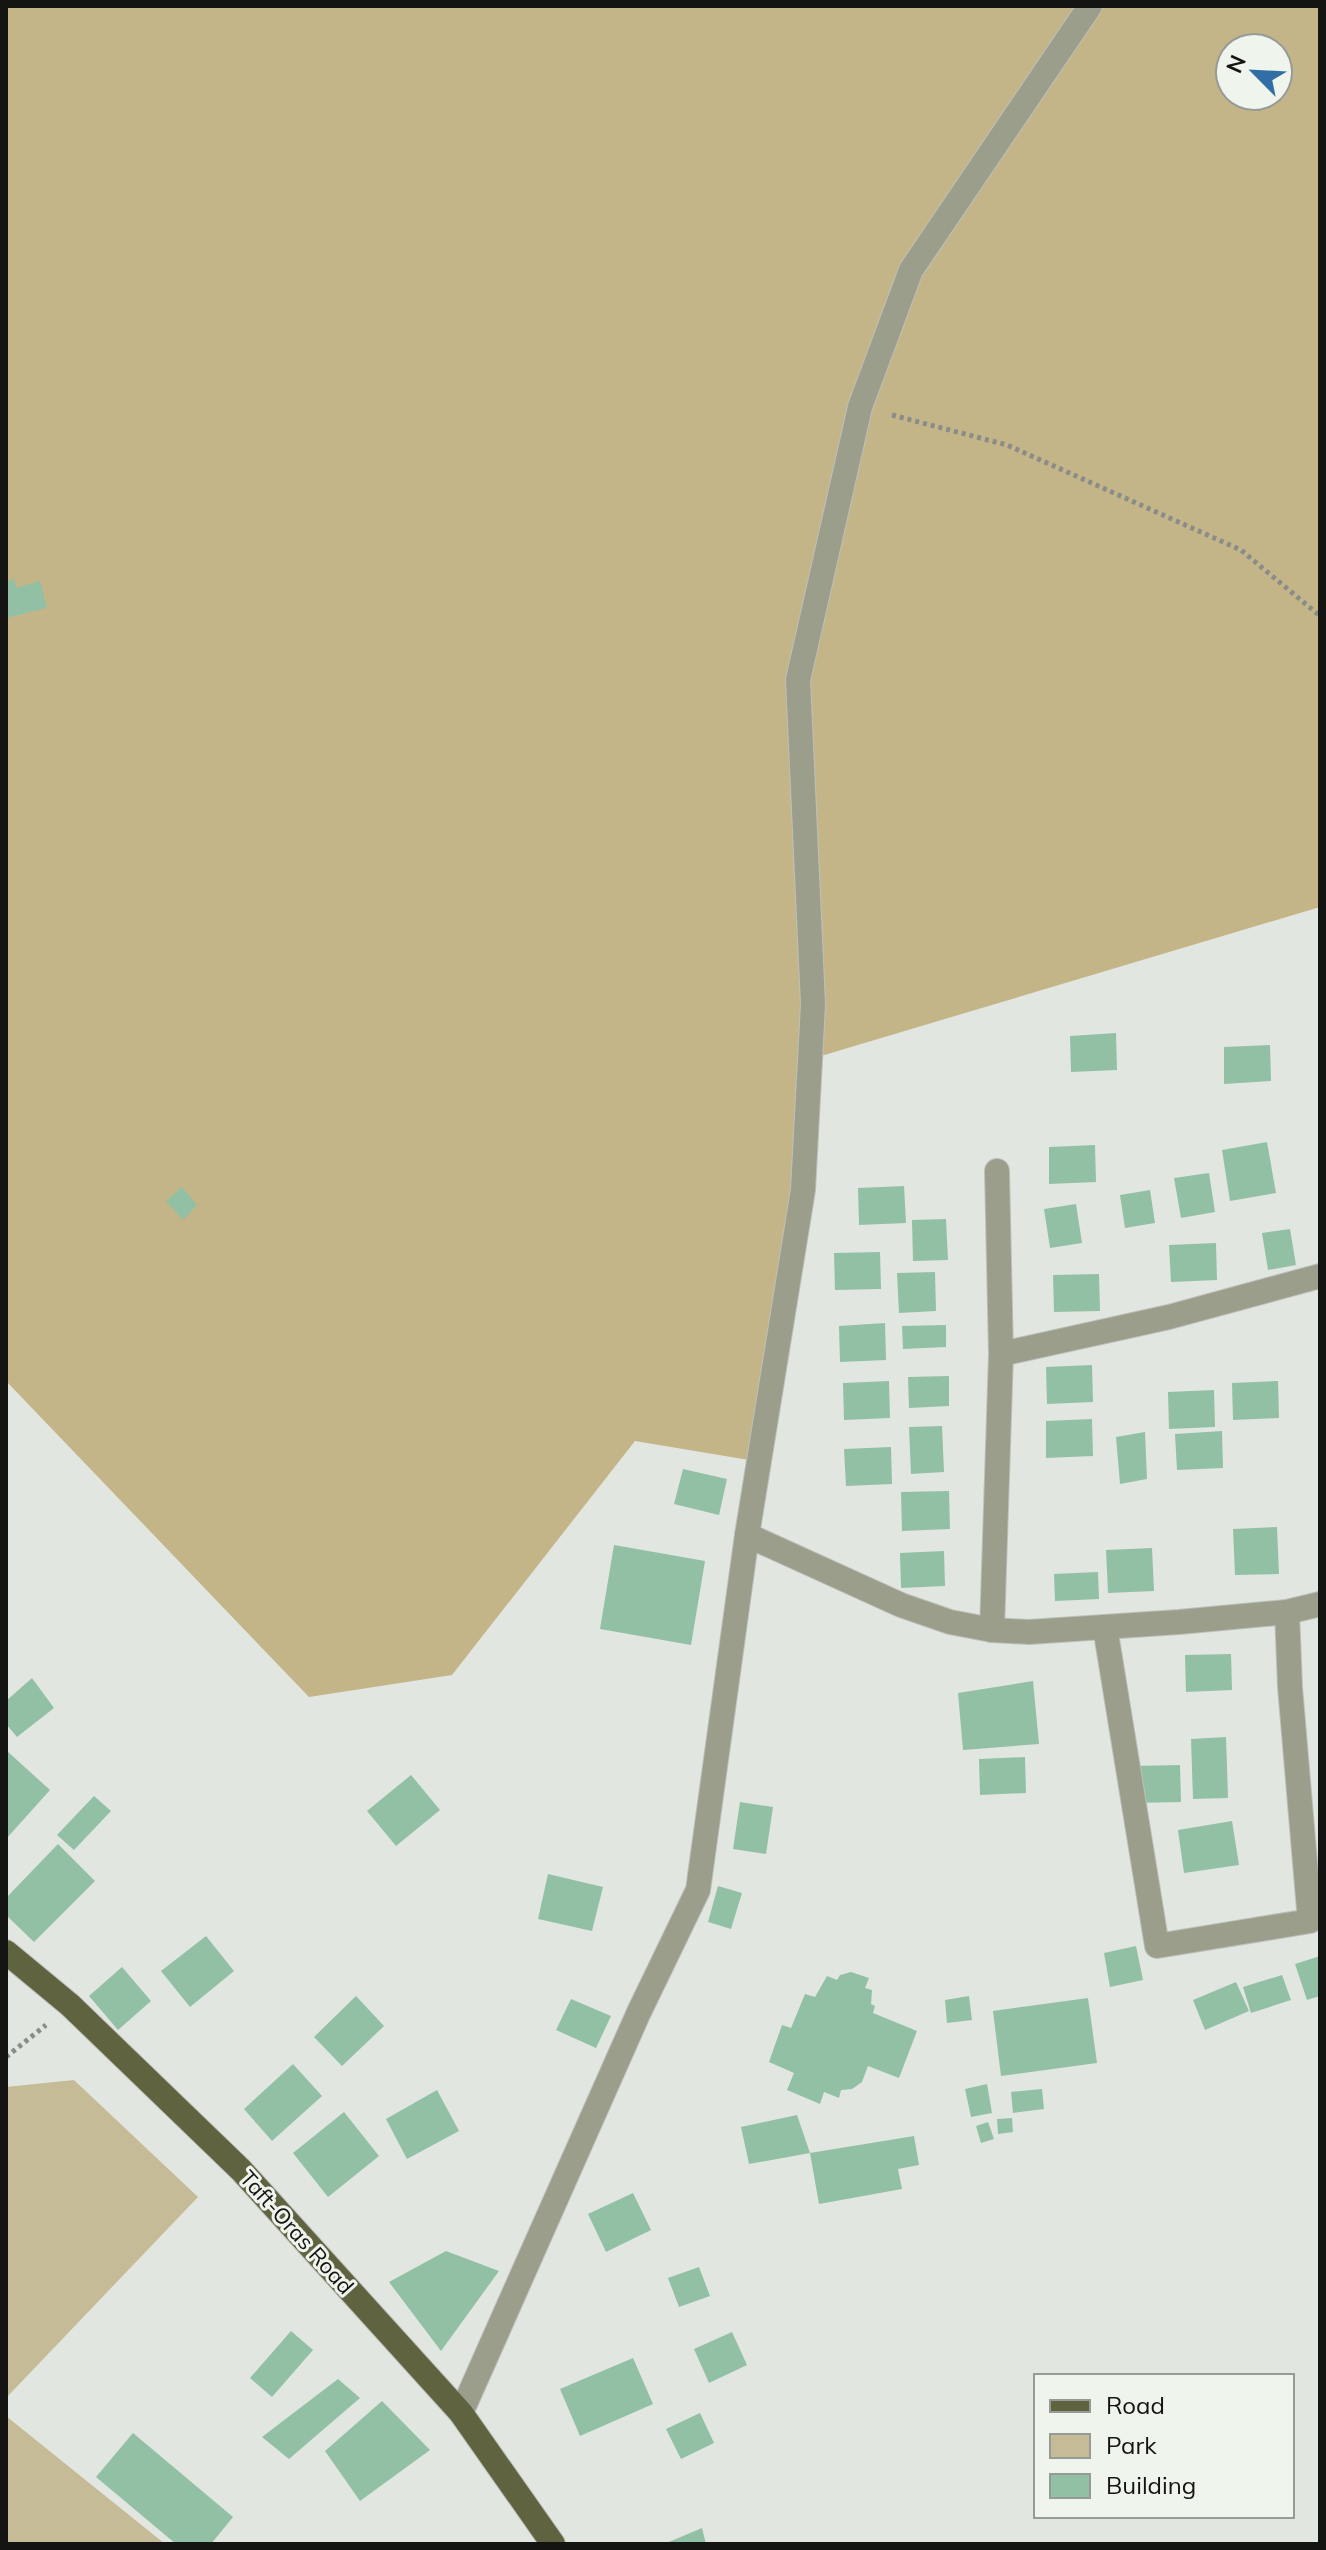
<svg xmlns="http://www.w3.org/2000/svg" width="1326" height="2550" font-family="Mulish,sans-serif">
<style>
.green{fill:#c6bb97}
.forest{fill:#c4b588;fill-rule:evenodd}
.building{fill:#92c0a5}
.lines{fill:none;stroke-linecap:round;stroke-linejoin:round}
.street-casing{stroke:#bdc0bb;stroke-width:26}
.primary-casing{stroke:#bdc0bb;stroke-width:26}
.path{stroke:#8a8c88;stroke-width:5;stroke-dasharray:4 4;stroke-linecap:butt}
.street{stroke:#9b9e8a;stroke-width:24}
.primary{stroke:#5f6340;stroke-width:24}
.labels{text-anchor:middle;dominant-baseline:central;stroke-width:6;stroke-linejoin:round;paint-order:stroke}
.street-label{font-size:22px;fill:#141513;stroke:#eff4ed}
</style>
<rect width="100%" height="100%" fill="#e2e6e0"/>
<g class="green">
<path d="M74 2080 198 2197 6 2398V2087Z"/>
<path d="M6 2416 165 2544H6Z"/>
</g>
<path class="forest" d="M6 6H1320V907L821 1056 749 1460 635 1441 452 1675 309 1697 6 1381ZM1230 48H1278V96H1230Z"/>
<g class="building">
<path d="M14 578 16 588 40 581 47 608 6 618V583Z"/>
<path d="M1116 1033 1117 1070 1071 1072 1070 1036Z"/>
<path d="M1270 1045 1271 1081 1224 1084V1047Z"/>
<path d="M1267 1142 1276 1193 1230 1201 1222 1150Z"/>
<path d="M1095 1145 1096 1182 1049 1184V1147Z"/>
<path d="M1209 1173 1215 1212 1181 1218 1174 1178Z"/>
<path d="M904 1186 906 1223 859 1225 858 1188Z"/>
<path d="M182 1187 197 1205 183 1220 166 1201Z"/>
<path d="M1150 1190 1155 1223 1125 1228 1120 1195Z"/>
<path d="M1076 1204 1082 1243 1050 1248 1044 1209Z"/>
<path d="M946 1219 948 1260 913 1261 912 1220Z"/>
<path d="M1290 1229 1296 1265 1268 1270 1262 1233Z"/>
<path d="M1216 1243 1217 1280 1171 1282 1169 1245Z"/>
<path d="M880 1252 881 1289 835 1290 834 1253Z"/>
<path d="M935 1272 936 1311 899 1313 897 1273Z"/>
<path d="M1099 1274 1100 1311 1054 1312 1053 1275Z"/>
<path d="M885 1323 886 1360 840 1362 839 1326Z"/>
<path d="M946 1325V1347L903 1349 902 1326Z"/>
<path d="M1092 1365 1093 1402 1047 1404 1046 1367Z"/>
<path d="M949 1376V1406L909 1408 908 1377Z"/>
<path d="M889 1381 890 1418 844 1420 843 1383Z"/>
<path d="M1278 1381 1279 1418 1233 1420 1232 1383Z"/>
<path d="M1214 1390 1215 1427 1169 1429 1168 1392Z"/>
<path d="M1092 1419 1093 1456 1046 1458V1421Z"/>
<path d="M942 1426 944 1472 911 1474 909 1427Z"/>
<path d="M1222 1431 1223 1468 1177 1470 1175 1434Z"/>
<path d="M1145 1432 1147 1479 1120 1484 1116 1437Z"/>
<path d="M891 1447 892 1484 846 1486 844 1449Z"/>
<path d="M683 1469 727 1479 719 1515 674 1504Z"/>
<path d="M949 1491 950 1529 902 1531 901 1492Z"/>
<path d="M1277 1527 1279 1574 1235 1575 1233 1529Z"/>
<path d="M614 1545 705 1561 691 1645 600 1629Z"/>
<path d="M1152 1548 1154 1591 1108 1593 1106 1550Z"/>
<path d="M944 1551 945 1586 901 1588 900 1553Z"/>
<path d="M1098 1572 1099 1599 1055 1601 1054 1574Z"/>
<path d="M1231 1654 1232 1690 1186 1692 1185 1655Z"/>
<path d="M32 1678 54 1708 17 1737 6 1724V1701Z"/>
<path d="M1033 1681 1039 1744 963 1750 958 1693Z"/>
<path d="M1226 1737 1228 1798 1193 1799 1191 1739Z"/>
<path d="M7 1751 50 1790 6 1839V1753Z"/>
<path d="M1025 1757 1026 1793 980 1795 979 1759Z"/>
<path d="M1180 1765 1181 1802 1135 1803 1134 1766Z"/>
<path d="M411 1775 440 1810 396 1846 367 1811Z"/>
<path d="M94 1796 111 1811 74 1850 57 1835Z"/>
<path d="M740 1802 773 1807 766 1854 733 1849Z"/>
<path d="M1232 1821 1239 1865 1184 1873 1178 1830Z"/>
<path d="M58 1844 95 1881 34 1942 6 1915V1898Z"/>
<path d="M548 1874 603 1887 592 1931 538 1919Z"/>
<path d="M718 1886 742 1893 731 1929 708 1922Z"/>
<path d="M206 1936 234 1971 190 2007 161 1971Z"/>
<path d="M1136 1946 1143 1980 1110 1987 1104 1953Z"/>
<path d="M1320 1956V1996L1307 2000 1295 1964Z"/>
<path d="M122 1967 151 2001 118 2030 89 1996Z"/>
<path d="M851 1972 869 1978 865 1988 872 1990 871 2004 875 2006 873 2013 917 2031 899 2078 868 2066 862 2082 852 2089 841 2090 839 2098 824 2092 820 2104 787 2090 794 2073 769 2062 782 2025 791 2028 805 1994 815 1997 827 1976 837 1980 840 1975Z"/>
<path d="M1282 1975 1291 2000 1251 2013 1243 1987Z"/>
<path d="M1236 1982 1249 2011 1205 2030 1193 2000Z"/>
<path d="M356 1996 384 2026 342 2066 314 2037Z"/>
<path d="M969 1996 972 2020 947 2023 945 2000Z"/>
<path d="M1088 1998 1097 2063 1001 2076 993 2011Z"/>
<path d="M571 1999 611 2016 596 2048 556 2030Z"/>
<path d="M293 2064 322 2096 272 2141 244 2109Z"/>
<path d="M987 2084 992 2113 971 2117 965 2089Z"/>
<path d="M1042 2089 1044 2109 1013 2113 1011 2092Z"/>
<path d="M437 2090 459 2131 407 2159 386 2119Z"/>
<path d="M344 2112 379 2156 328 2197 293 2153Z"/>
<path d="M797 2115 810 2153 749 2164 741 2127Z"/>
<path d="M1012 2118 1013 2132 998 2134 997 2119Z"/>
<path d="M988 2122 994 2139 981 2143 976 2126Z"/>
<path d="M914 2136 919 2165 898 2169 902 2189 819 2204 810 2153Z"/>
<path d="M633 2193 651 2230 606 2252 588 2214Z"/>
<path d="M446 2251 499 2271 441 2351 389 2282Z"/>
<path d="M699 2267 710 2296 679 2307 668 2278Z"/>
<path d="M291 2331 313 2350 272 2397 250 2378Z"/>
<path d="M732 2332 747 2365 709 2383 694 2349Z"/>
<path d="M633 2358 653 2404 580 2436 560 2389Z"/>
<path d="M338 2379 360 2398 289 2459 262 2437Z"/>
<path d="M382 2401 430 2450 360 2501 325 2451Z"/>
<path d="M700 2413 714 2443 681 2459 666 2429Z"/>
<path d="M133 2433 233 2517 211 2544H176L96 2477Z"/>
<path d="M702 2528 706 2544H664Z"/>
</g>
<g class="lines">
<defs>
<g id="street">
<path d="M1001 1354 1169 1317 1320 1276"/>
<path d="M747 1535 901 1605 950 1622 992 1630 1029 1632 1179 1622 1287 1612 1320 1604"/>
<path d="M1105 1627 1157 1946 1310 1921 1290 1687 1287 1612"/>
<path d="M992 1630 1001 1354 997 1171"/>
<path d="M461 2413 639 2012 698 1890 747 1535 803 1190 813 1004 798 680 860 407 911 270 1090 6"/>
</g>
<path id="primary" d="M6 1952 70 2005 241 2170 461 2413 553 2544"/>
</defs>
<use href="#street" class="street-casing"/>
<use href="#primary" class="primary-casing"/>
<g class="path">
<path d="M892 415 1007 445 1241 550 1320 616"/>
<path d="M6 2057 46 2025"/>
</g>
<use href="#street" class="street"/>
<use href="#primary" class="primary"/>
</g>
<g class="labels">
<g class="street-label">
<text transform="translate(297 2232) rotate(48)">Taft-Oras Road</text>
</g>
</g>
<rect width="1326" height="2550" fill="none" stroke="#141513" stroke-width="16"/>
<rect x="1034" y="2374" width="260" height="144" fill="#eff4ed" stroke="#979b96" stroke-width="2"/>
<rect x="1050" y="2400" width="40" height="12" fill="#5f6340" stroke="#979b96" stroke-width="2"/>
<text x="1106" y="2414" font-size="24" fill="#141513">Road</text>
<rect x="1050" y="2434" width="40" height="24" fill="#c6bb97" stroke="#979b96" stroke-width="2"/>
<text x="1106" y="2454" font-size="24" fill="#141513">Park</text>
<rect x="1050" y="2474" width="40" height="24" fill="#92c0a5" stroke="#979b96" stroke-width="2"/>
<text x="1106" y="2494" font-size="24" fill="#141513">Building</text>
<g transform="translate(1254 72) rotate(294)"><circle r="38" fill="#eff4ed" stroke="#979b96" stroke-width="2"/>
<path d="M0-6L14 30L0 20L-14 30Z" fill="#306ea5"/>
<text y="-12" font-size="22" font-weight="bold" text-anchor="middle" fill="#141513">N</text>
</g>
</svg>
